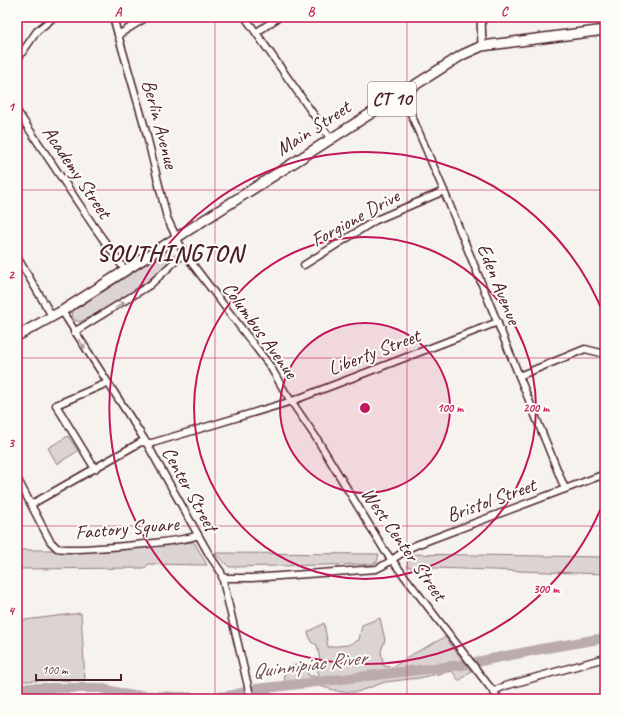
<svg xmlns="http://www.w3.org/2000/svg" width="622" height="716" font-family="Caveat,sans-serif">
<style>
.green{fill:#dcd4d2;stroke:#937a7e}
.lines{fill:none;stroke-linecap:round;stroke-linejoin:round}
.river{stroke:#bbabac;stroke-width:10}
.minor-casing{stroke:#4a1f2b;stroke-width:9}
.major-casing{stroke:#4a1f2b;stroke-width:10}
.highway-casing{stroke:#4a1f2b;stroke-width:12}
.minor{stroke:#fdfcf7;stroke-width:6}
.major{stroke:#fdfcf7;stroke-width:7}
.highway{stroke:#fdfcf7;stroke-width:9}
.oneway{fill:#ac999b}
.grid{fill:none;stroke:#c2185b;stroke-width:1;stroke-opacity:0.55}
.ring{fill:none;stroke:#c2185b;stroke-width:2}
.labels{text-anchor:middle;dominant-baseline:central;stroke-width:4;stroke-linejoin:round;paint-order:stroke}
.shield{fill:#fdfcf7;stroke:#806168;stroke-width:1}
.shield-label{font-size:19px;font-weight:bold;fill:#4a1f2b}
.street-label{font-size:20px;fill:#4a1f2b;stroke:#fdfcf7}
.water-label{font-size:21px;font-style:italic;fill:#725058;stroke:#fdfcf7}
.district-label{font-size:24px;font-weight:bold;letter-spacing:1px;fill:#4a1f2b;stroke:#fdfcf7}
.centre{fill:#c2185b;stroke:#fdfcf7;stroke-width:2}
.ring-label{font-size:12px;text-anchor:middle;font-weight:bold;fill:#c2185b;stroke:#fdfcf7;stroke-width:4;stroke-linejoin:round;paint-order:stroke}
.neatline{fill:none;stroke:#c2185b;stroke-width:1.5}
.grid-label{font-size:13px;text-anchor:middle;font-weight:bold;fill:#c2185b}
</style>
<rect width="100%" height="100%" fill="#f6f3ef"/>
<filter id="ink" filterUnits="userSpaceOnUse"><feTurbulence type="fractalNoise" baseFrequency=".025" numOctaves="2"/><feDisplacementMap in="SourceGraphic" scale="8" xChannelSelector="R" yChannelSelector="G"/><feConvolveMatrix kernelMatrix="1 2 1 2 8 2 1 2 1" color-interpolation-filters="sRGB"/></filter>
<g filter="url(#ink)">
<g class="green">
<path d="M168 250H171L173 256C152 283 111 306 80 322L74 320 72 316 73 311Z"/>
<path d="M68 436 78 451 57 464 48 448Z"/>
<path d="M194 542 207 565 148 564 145 568 17 569V550H109Z"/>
<path d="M214 553 379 554 377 562 372 564 229 567Z"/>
<path d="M408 554 605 557V574L407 567Z"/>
<path d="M81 613 85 680 17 681V621Z"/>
<path d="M380 618 385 640 381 651 384 666 393 667 413 654 445 637 471 671 459 681 452 671 419 678 385 682 357 692H341L316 685 256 694 254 685 285 682 284 674C291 666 294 663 305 666L309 676H320L315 666 320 660 317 645 311 642 308 632 324 623 328 647 348 645 359 640 362 625Z"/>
</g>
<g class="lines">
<path class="river" d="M17 688H100L128 695 207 698 228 696 257 689 461 665 541 649 605 638"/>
<defs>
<g id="minor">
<path d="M113 17 145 128 167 218 184 253 270 366 285 392 317 439 385 551 499 699"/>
<path d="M245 17 330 138"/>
<path d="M257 32 279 17"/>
<path d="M118 35 147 17"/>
<path d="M17 60 37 31 54 17"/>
<path d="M402 93 444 191 565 489"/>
<path d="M17 111 93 225 125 270"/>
<path d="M17 257 52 316"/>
<path d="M304 265 376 220 444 191"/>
<path d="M62 311 146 442 210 556 221 572 251 699"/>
<path d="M74 332 150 285 184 253"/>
<path d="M519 376 585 349 605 354"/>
<path d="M95 469 56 405 107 383"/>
<path d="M17 478 50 541 57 548C73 552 184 542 198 535"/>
<path d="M32 504 141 442 152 443 189 432 292 401 498 322"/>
<path d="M223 578H252L376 569C390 564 401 551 416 545L605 474"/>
<path d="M494 691 505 686 605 658"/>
</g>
<path id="major" d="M481 17 482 46"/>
<path id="highway" d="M17 336 62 311 462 55 482 46 605 30"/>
</defs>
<use href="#minor" class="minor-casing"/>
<use href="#major" class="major-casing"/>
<use href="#highway" class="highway-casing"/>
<use href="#minor" class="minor"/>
<use href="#major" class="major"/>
<use href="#highway" class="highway"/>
</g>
<defs><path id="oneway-solid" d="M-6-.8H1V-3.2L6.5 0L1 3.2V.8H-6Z"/></defs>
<g class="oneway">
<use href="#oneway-solid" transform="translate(120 305) rotate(-34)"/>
<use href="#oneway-solid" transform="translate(82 344) rotate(57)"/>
</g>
</g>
<path class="grid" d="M215 17V699M407 17V699M17 190H605M17 358H605M17 526H605"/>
<circle cx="365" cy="408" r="85" fill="#c2185b" fill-opacity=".12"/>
<g class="ring">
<circle cx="365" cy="408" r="85"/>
<circle cx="365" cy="408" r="171"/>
<path d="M605 498A256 256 0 1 1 605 318"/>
</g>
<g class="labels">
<rect class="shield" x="368" y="82" width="48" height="34" rx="3"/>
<g class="shield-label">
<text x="392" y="99">CT 10</text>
</g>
<g class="street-label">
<text transform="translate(160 124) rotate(75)">Berlin Avenue</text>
<text transform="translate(313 128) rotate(-33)">Main Street</text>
<text transform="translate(77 172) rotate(56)">Academy Street</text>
<text transform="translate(355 218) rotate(-29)">Forgione Drive</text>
<text transform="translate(499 284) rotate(68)">Eden Avenue</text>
<text transform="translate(260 330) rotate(54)">Columbus Avenue</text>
<text transform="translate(374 352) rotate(-21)">Liberty Street</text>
<text transform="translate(190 489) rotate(61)">Center Street</text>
<text transform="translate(491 500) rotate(-20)">Bristol Street</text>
<text transform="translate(127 528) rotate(-5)">Factory Square</text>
<text transform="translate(404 544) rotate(55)">West Center Street</text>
</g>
<g class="water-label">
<text transform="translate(309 664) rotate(-7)">Quinnipiac River</text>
</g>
<g class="district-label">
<text x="170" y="253">SOUTHINGTON</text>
</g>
</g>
<circle cx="365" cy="408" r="6" class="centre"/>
<g class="ring-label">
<text x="450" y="412">100 m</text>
<text x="536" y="412">200 m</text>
<text x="546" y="593">300 m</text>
</g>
<rect width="622" height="716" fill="none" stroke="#fdfcf7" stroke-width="44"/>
<path d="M36 674v6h85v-6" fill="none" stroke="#4a1f2b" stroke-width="2"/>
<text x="42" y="674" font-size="12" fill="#4a1f2b" stroke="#fdfcf7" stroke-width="3" paint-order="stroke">100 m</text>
<rect x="22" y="22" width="578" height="672" class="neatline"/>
<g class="grid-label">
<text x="118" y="16">A</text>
<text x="311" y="16">B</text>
<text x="504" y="16">C</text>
<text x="11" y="111">1</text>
<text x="11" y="279">2</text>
<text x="11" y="447">3</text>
<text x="11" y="615">4</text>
</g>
</svg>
